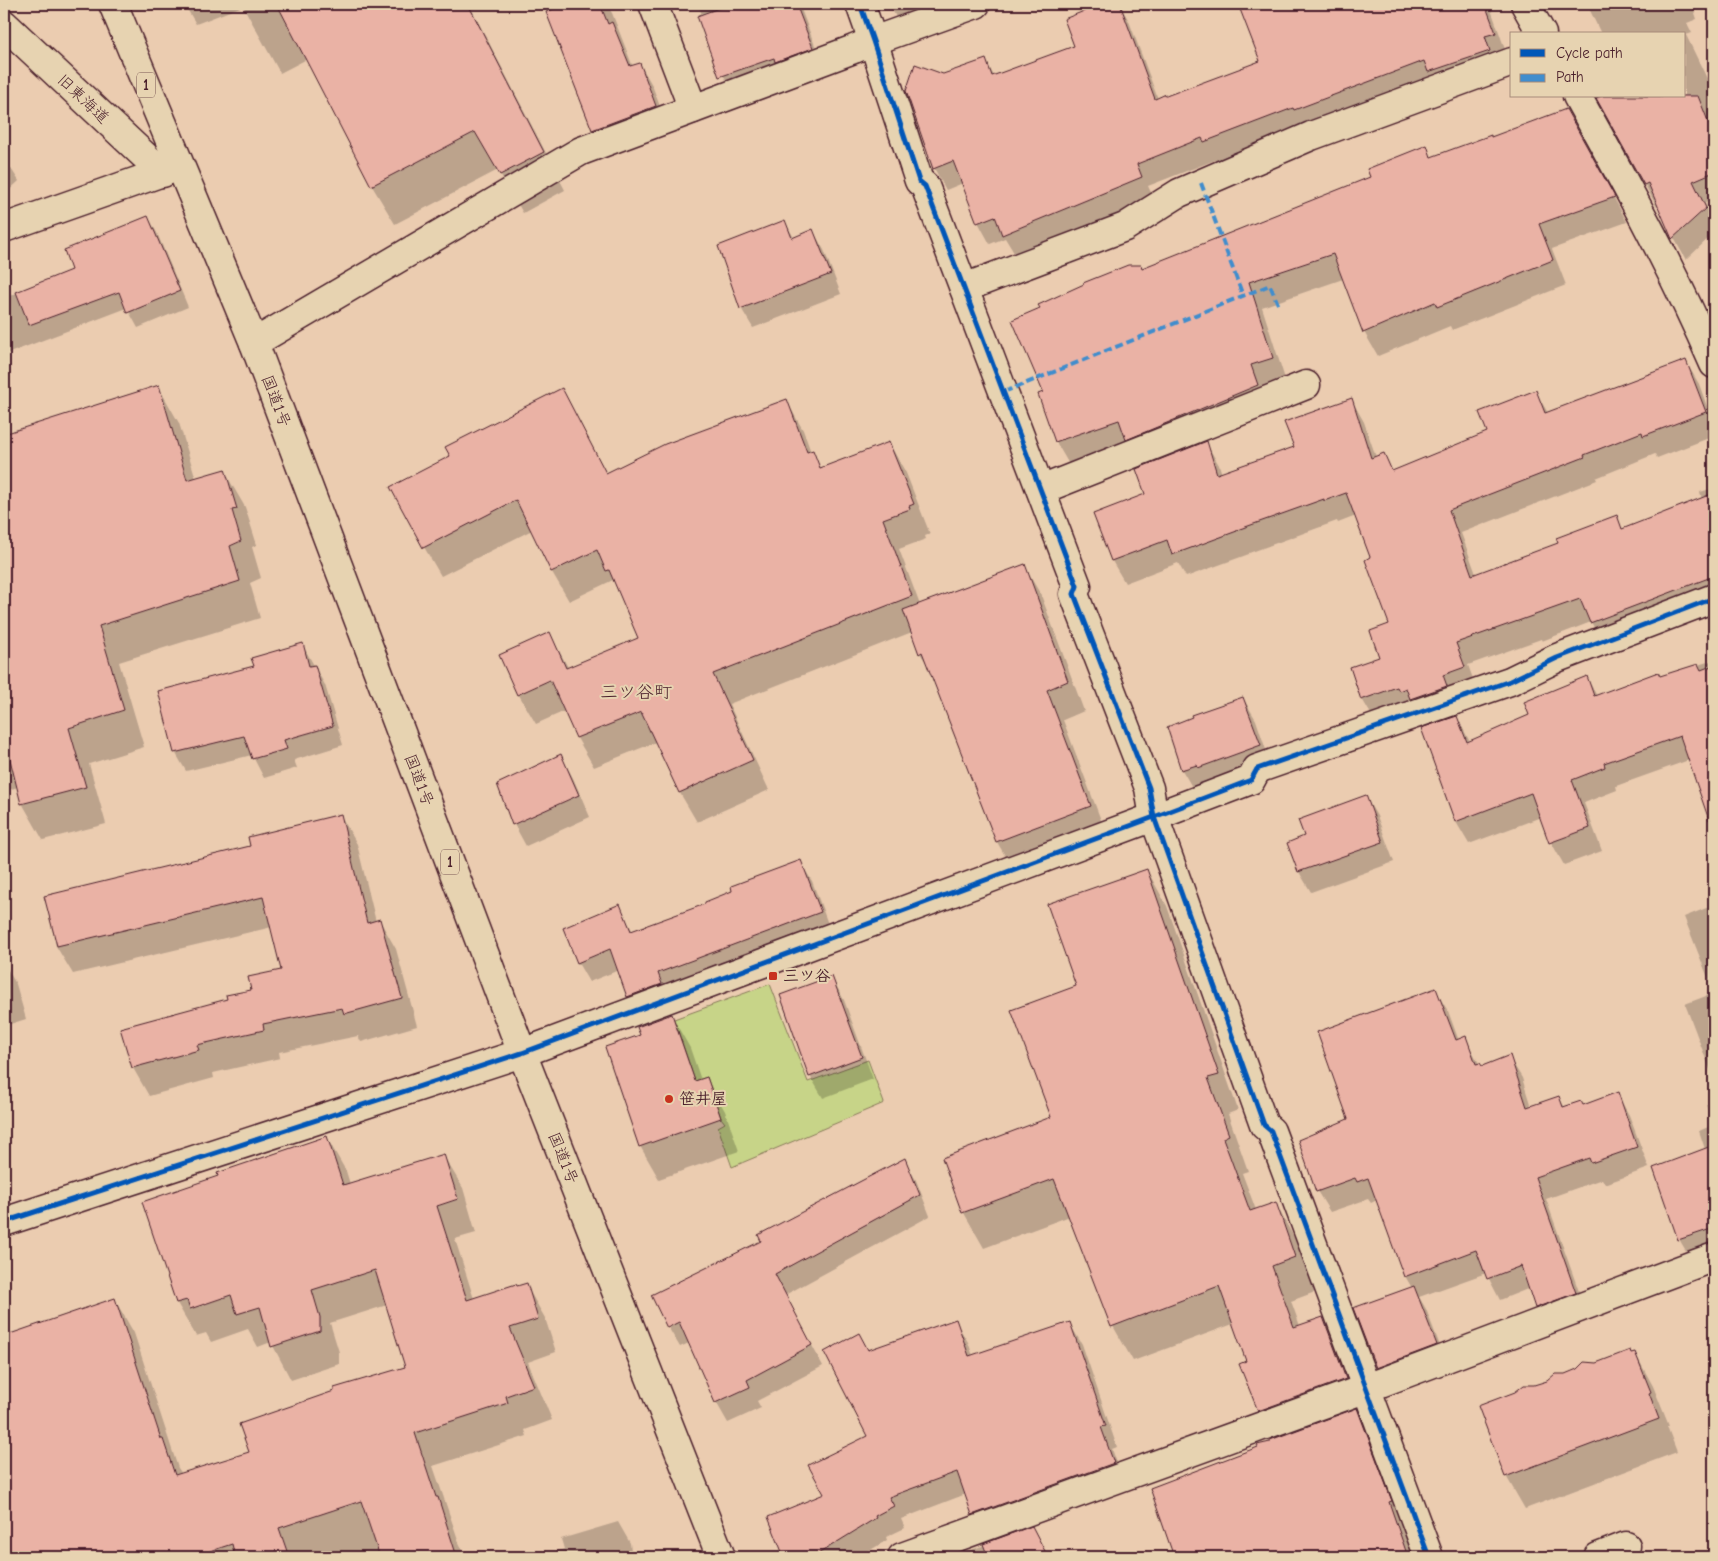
<svg xmlns="http://www.w3.org/2000/svg" width="1718" height="1561" font-family="'Comic Neue','Klee One',sans-serif">
<style>
.green{fill:#c7d488;stroke:#887a5a}
.shadow{fill:#0003}
.building{fill:#eab2a5;stroke:#4a1f2b}
.lines{fill:none;stroke-linecap:round;stroke-linejoin:round}
.minor-casing{stroke:#4a1f2b;stroke-width:31}
.highway-casing{stroke:#4a1f2b;stroke-width:31}
.minor{stroke:#e7d3b1;stroke-width:28}
.highway{stroke:#e7d3b1;stroke-width:28}
.quiet{stroke:#418dcd;stroke-width:4;stroke-dasharray:8 4;stroke-linecap:butt}
.cycleway-casing{stroke:#e7d3b1;stroke-width:8}
.cycleway{stroke:#0057b8;stroke-width:5}
.poi-dot{fill:#c8321e;stroke:#e7d3b1;stroke-width:2}
.labels{text-anchor:middle;dominant-baseline:central;stroke-width:4;stroke-linejoin:round;paint-order:stroke}
.shield{fill:#e7d3b1;stroke:#795553;stroke-width:1}
.shield-label{font-size:15px;font-weight:bold;fill:#4a1f2b}
.street-label{font-size:16px;fill:#4a1f2b;stroke:#e7d3b1}
.poi-label{font-size:16px;font-weight:bold;fill:#4a1f2b;stroke:#e7d3b1;text-anchor:start}
.neighbourhood-label{font-size:18px;fill:#4a1f2b;stroke:#e7d3b1}
</style>
<rect width="100%" height="100%" fill="#ebccb0"/>
<filter id="ink" filterUnits="userSpaceOnUse"><feTurbulence type="fractalNoise" baseFrequency=".02" numOctaves="2"/><feDisplacementMap in="SourceGraphic" scale="10" xChannelSelector="R" yChannelSelector="G"/><feConvolveMatrix kernelMatrix="1 2 1 2 8 2 1 2 1" color-interpolation-filters="sRGB"/></filter>
<g filter="url(#ink)">
<path class="green" d="M770 984 808 1082 868 1060 884 1103 732 1167 718 1127 725 1123 721 1118 707 1077 695 1081 674 1019Z"/>
<g class="shadow">
<path d="M184 4H469L565 190 523 213 498 170 395 224 372 186 307 59 280 73 243 6 196 24Z"/>
<path d="M570 4H606L612 13 633 67 640 64 652 85 668 128 606 151 594 130 547 13Z"/>
<path d="M698 4H799L824 69 736 97 724 76Z"/>
<path d="M889 4H965L903 30Z"/>
<path d="M1106 4H1119L1129 21 1158 99 1166 97 1261 61 1239 4H1489L1507 55 1217 163 1215 160 1148 186 1154 199 1016 256 1005 238 990 244 978 222 963 183 946 190 934 168 943 75 985 60 994 76 1076 47 1066 19Z"/>
<path d="M1587 4H1692L1697 19 1687 23 1692 33 1686 35 1714 93V122L1712 123 1714 129V199L1705 203 1714 224V233L1686 260 1674 238 1659 206 1657 207 1645 185 1684 96V34H1601Z"/>
<path d="M1580 135 1627 222 1552 249 1566 285 1452 330 1450 326 1378 356 1364 332 1343 279 1262 307 1286 382 1070 466 1056 442 1040 395 1045 393 1142 269 1372 178 1426 147 1432 158 1491 138Z"/>
<path d="M4 158 19 181 4 195Z"/>
<path d="M148 217 157 233 188 307 138 328 127 308 4 355V298L73 271Z"/>
<path d="M785 222 794 238 813 231 824 250 841 294 753 328 741 308Z"/>
<path d="M1686 362 1699 384 1714 426V436L1657 458 1655 454 1596 478 1597 480 1461 533 1476 574 1560 544 1616 517 1623 530 1702 499 1700 492 1714 488V603L1604 645 1591 622 1542 641 1541 639 1468 665 1477 690 1375 721 1362 699 1381 658 1390 625 1372 558 1356 516 1338 523 1337 521 1249 553V554L1186 577 1178 563 1125 583 1112 561 1094 515 1146 495 1206 443 1219 465 1222 474 1296 448 1351 399 1364 422 1376 457 1383 454 1393 472 1489 433 1535 391 1548 413Z"/>
<path d="M158 386 179 423 196 479 224 471 245 507 257 545 252 547 261 578 250 583 260 618 119 662 144 747 89 764 106 824 43 840 22 803 18 787 4 791V435Z"/>
<path d="M561 390 607 474 786 400 803 430 811 452 822 469 889 443 906 473 930 534 925 536 926 539 899 549 920 605 1024 566 1041 595 1084 711 1063 720 1107 836 1014 871 997 842 932 672 920 653 912 632 729 704 769 790 697 822 680 793 656 742 594 767 577 738 565 711 536 724 519 695 501 656 549 633 569 669 640 639 613 580 569 601 552 572 532 530 441 576 424 547 451 457Z"/>
<path d="M302 644 325 685 343 745 294 760 297 768 264 778 252 755 186 771 175 752Z"/>
<path d="M1714 660V832L1689 760 1616 786 1617 790 1584 803 1602 851 1564 865 1551 842 1541 817 1469 844 1456 822 1423 729 1457 717 1470 742 1530 715 1587 678 1597 696Z"/>
<path d="M1243 698 1256 720 1272 768 1195 792 1182 770 1168 728Z"/>
<path d="M561 756 573 778 590 817 526 846 514 824 499 785Z"/>
<path d="M1365 796 1377 816 1394 862 1311 892 1299 872 1289 844 1305 837Z"/>
<path d="M341 816 357 844 376 922 380 921 396 949 417 1026 361 1042 358 1036 279 1052 280 1058 213 1073 214 1078 149 1096 133 1068 228 1000 252 991 283 971 272 927 73 974 56 946 45 897 252 847Z"/>
<path d="M800 862 812 881 831 932 639 1016 628 997 619 970 589 982 578 963 564 929 619 906 633 932 707 905Z"/>
<path d="M1147 870 1167 906 1238 1110 1228 1114 1248 1171 1242 1173 1256 1210 1275 1203 1295 1239 1315 1292 1291 1301 1300 1326 1323 1318 1343 1354 1366 1414 1360 1416 1372 1437 1406 1528 1403 1529 1413 1557H1181L1179 1552 1276 1439 1259 1410 1247 1362 1233 1324 1133 1361 1113 1326 1070 1216 984 1248 964 1213 944 1158 1052 1118 1077 986Z"/>
<path d="M1714 905V993L1684 917Z"/>
<path d="M4 963 16 984 26 1019 4 1026Z"/>
<path d="M832 978 844 1000 873 1079 823 1098 810 1076Z"/>
<path d="M1435 990 1448 1011 1459 1041 1465 1038 1481 1067 1509 1057 1522 1078 1531 1107 1559 1097 1565 1108 1583 1106 1617 1094 1629 1115 1649 1168 1605 1184 1602 1179 1546 1199 1587 1314 1549 1329 1536 1307 1530 1288 1500 1300 1486 1273 1419 1297 1426 1309 1448 1367 1389 1390 1377 1368 1412 1288 1405 1276 1377 1200 1371 1203 1368 1199 1330 1212 1317 1191 1350 1119Z"/>
<path d="M1714 993V1080L1685 1004Z"/>
<path d="M671 1015 690 1048 701 1080 706 1078 725 1111 739 1151 659 1179 640 1146 641 1036Z"/>
<path d="M1714 1098V1266H1695L1679 1239 1705 1149 1699 1131 1713 1125 1706 1105 1712 1103 1710 1099Z"/>
<path d="M327 1138 346 1171 350 1184 443 1155 463 1188 476 1233 455 1239 474 1299 526 1285 545 1318 556 1352 528 1362 552 1420 525 1430 527 1436 433 1466 464 1557H4V1337L115 1300 134 1333 178 1468 182 1474 250 1453 407 1368 387 1305 330 1323 339 1352V1364L291 1380 271 1342 258 1347 248 1329 211 1342 206 1333 196 1336 177 1303 144 1202Z"/>
<path d="M904 1160 916 1180 930 1216 785 1295 823 1366 757 1401 761 1408 728 1423 716 1402 689 1343 680 1347 668 1327 763 1242Z"/>
<path d="M955 1321 968 1342 973 1356 1069 1323 1082 1344 1117 1447 1112 1449 1125 1485 986 1536 973 1514 966 1494 901 1519 905 1528 886 1537 887 1540 859 1557H785L770 1517 825 1495 868 1436V1351Z"/>
<path d="M1635 1353 1653 1386 1669 1426H1667L1677 1452 1525 1509 1506 1476 1534 1386 1596 1364Z"/>
<path d="M618 1522 630 1543 632 1557H542L564 1549 561 1539Z"/>
<path d="M1032 1528 1049 1557H953L971 1550Z"/>
</g>
<g class="building">
<path d="M277 4H468L544 152 500 175 475 132 371 186Z"/>
<path d="M566 4H600L608 24 612 22 630 66 640 63 656 106 592 130 546 12Z"/>
<path d="M730 4H796L813 48 775 62 774 58 719 77 697 16Z"/>
<path d="M1102 4H1120L1155 99 1166 94V96L1260 61 1238 4H1485L1496 33 1485 36 1490 51 1428 72 1424 61 1294 110 1293 108 1204 142 1202 138 1137 164 1142 177 1002 235 995 216 977 223 953 161 933 169 906 91 915 64 943 74 986 59 992 76 1074 46 1064 19Z"/>
<path d="M1602 96H1698L1714 136V172L1693 181 1706 208 1672 239 1648 183 1644 185 1596 98Z"/>
<path d="M1566 109 1615 197 1539 224 1553 260 1437 307 1435 302 1363 333 1333 254 1249 282 1273 358 1251 365 1258 385 1126 440 1119 420 1055 442 1038 394 1043 392 1012 320 1040 308 1038 305 1084 284 1083 283 1128 265H1141L1142 268 1370 177 1367 169 1427 145 1431 157 1491 135V137Z"/>
<path d="M148 216 180 291 127 313 119 292 29 325 16 292 71 270 64 250Z"/>
<path d="M785 220 792 238 813 229 831 274 740 309 718 246Z"/>
<path d="M1686 360 1706 412 1643 436 1642 432 1584 455 1585 457 1449 510 1472 575 1558 543 1556 538 1617 515 1622 529 1714 493V576L1590 623 1580 599 1456 643 1465 667 1443 675 1447 686 1410 699 1406 688 1399 691 1397 687 1361 700 1350 667 1379 657 1370 631 1389 624 1365 560 1370 557 1346 493 1324 501V499L1237 530V531L1172 555 1167 540 1111 561 1093 514 1145 494 1136 469 1207 441 1217 474 1294 447 1284 422 1352 398 1371 458 1384 453 1392 471 1487 432 1479 412 1536 390 1545 413Z"/>
<path d="M159 385 187 480 225 469 237 509 232 510 241 541 230 546 240 581 99 626 124 710 69 728 86 787 21 804 4 735V434Z"/>
<path d="M562 388 606 473 665 444 787 399 807 452 813 450 820 468 889 442 914 504 909 506 910 509 883 519 912 596 713 674 753 760 679 793 641 712 576 738 550 680 517 695 499 655 550 632 566 668 638 638 609 570 606 571 597 550 551 572 516 500 423 548 390 487 450 456 445 447Z"/>
<path d="M1025 564 1068 681 1047 690 1091 806 996 842 922 652 919 654 903 610Z"/>
<path d="M303 643 309 666 315 665 333 726 284 740 287 749 252 759 244 736 174 753 158 691 254 666 251 658Z"/>
<path d="M1698 664 1701 670 1714 665V820H1709L1680 736 1604 763 1605 767 1572 780 1590 828 1549 843 1531 793 1455 822 1421 728 1457 716 1467 742 1529 715 1524 702 1587 676 1594 696 1658 672 1660 676Z"/>
<path d="M1243 697 1261 745 1198 768 1197 765 1181 770 1167 727 1192 717 1191 715Z"/>
<path d="M561 754 579 795 512 825 497 784Z"/>
<path d="M1366 795 1383 842 1298 872 1287 843 1304 836 1298 820Z"/>
<path d="M341 814 367 923 380 919 402 998 344 1014 342 1008 263 1024 264 1030 197 1045 199 1050 132 1068 120 1028 227 999 226 995 251 990 248 977 281 970 263 897 57 946 44 896 250 846 248 837Z"/>
<path d="M801 860 821 912 658 973 662 984 627 997 610 949 577 963 563 928 620 904 631 931 705 904V902L732 891 731 886Z"/>
<path d="M1147 869 1219 1075 1208 1078 1229 1135 1223 1138 1250 1211 1276 1202 1295 1257 1272 1266 1294 1327 1323 1317 1346 1379 1258 1411 1239 1364 1246 1361 1219 1286 1111 1327 1054 1179 962 1213 942 1158 1051 1117 1011 1010 1076 986 1047 904Z"/>
<path d="M832 976 862 1057 809 1077 780 995Z"/>
<path d="M1436 988 1456 1040 1466 1036 1476 1064 1480 1063 1482 1066 1510 1055 1527 1107 1559 1096 1563 1107 1581 1101 1583 1105 1618 1092 1637 1147 1591 1163 1589 1158 1535 1177 1576 1293 1535 1308 1521 1266 1487 1279 1476 1250 1404 1277 1368 1178 1357 1182 1355 1178 1316 1192 1298 1140 1348 1119 1317 1032Z"/>
<path d="M672 1014 695 1081 707 1077 721 1118 639 1147 605 1047 640 1035 637 1027Z"/>
<path d="M327 1136 343 1185 444 1154 458 1199 437 1206 467 1300 516 1284 517 1286 527 1283 538 1319 510 1328 534 1386 506 1396 508 1403 415 1433 436 1497H438L457 1557H380L361 1501 279 1528 289 1557H235L232 1544 192 1557H4V1336L115 1298 161 1439H163L175 1475 249 1452 239 1424 334 1391V1388L405 1367 375 1270 312 1290 320 1317V1331L271 1347 260 1307 237 1314 231 1295 190 1309 187 1300 176 1303 142 1202 218 1176 217 1173Z"/>
<path d="M1714 1145V1228L1678 1240 1653 1168Z"/>
<path d="M905 1158 920 1195 775 1274 812 1345 747 1380 750 1387 715 1403 679 1322 667 1328 651 1295 761 1241 758 1235Z"/>
<path d="M1414 1286 1437 1345 1376 1368 1353 1308Z"/>
<path d="M956 1319 969 1356 1070 1322 1106 1426 1101 1427 1114 1463 972 1515 957 1472 889 1497 894 1506 875 1516 876 1518 813 1557H784L768 1517 824 1494 808 1465 867 1436 824 1352 859 1333 868 1350Z"/>
<path d="M1630 1350 1631 1353 1635 1352 1651 1392 1649 1393 1659 1419 1505 1477 1478 1406 1515 1392 1524 1385H1534L1547 1381 1555 1374H1565L1577 1369 1584 1362 1596 1363Z"/>
<path d="M1357 1408 1392 1501 1389 1502 1408 1557H1174L1150 1488 1258 1447 1257 1445 1270 1442V1440Z"/>
<path d="M1032 1526 1048 1557H988L983 1544Z"/>
</g>
<g class="lines">
<defs>
<g id="minor">
<path d="M653 4 693 109"/>
<path d="M860 4 873 41 919 181 925 186 1077 586 1074 594 1149 788 1154 817 1264 1125 1271 1131 1429 1557"/>
<path d="M1525 4 1542 34"/>
<path d="M4 24 163 173"/>
<path d="M1577 96C1626 184 1674 272 1714 364"/>
<path d="M4 228 177 167"/>
<path d="M964 288 1125 227 1179 193 1311 136 1512 62"/>
<path d="M254 343 581 151 854 49 873 41 976 4"/>
<path d="M1041 490 1306 385"/>
<path d="M4 1222 522 1053 1154 817 1251 780 1257 769 1510 681 1557 658 1714 598"/>
<path d="M902 1557 1367 1388 1714 1257"/>
<path d="M1598 1557 1626 1546"/>
</g>
<path id="highway" d="M113 4 254 343 522 1053 721 1557"/>
</defs>
<use href="#minor" class="minor-casing"/>
<use href="#highway" class="highway-casing"/>
<use href="#minor" class="minor"/>
<use href="#highway" class="highway"/>
<g class="quiet">
<path d="M1201 183 1243 296"/>
<path d="M1004 392 1270 285 1278 304"/>
</g>
<defs>
<g id="cycleway">
<path d="M860 4 873 41 919 181 925 186 1077 586 1074 594 1149 788 1154 817 1264 1125 1271 1131 1429 1557"/>
<path d="M4 1222 522 1053 1154 817 1251 780 1257 769 1510 681 1557 658 1714 598"/>
</g>
</defs>
<use href="#cycleway" class="cycleway-casing"/>
<use href="#cycleway" class="cycleway"/>
</g>
</g>
<g class="poi-dot">
<rect x="768" y="971" width="10" height="10" rx="2.5"/>
<circle cx="669" cy="1099" r="5"/>
</g>
<g class="labels">
<g class="shield">
<rect x="137" y="72.5" width="18" height="25" rx="4"/>
<rect x="441" y="849.5" width="18" height="25" rx="4"/>
</g>
<g class="shield-label">
<text x="146" y="85">1</text>
<text x="450" y="862">1</text>
</g>
<g class="street-label">
<text transform="translate(83 99) rotate(43)">旧東海道</text>
<text transform="translate(276 401) rotate(69)">国道1号</text>
<text transform="translate(419 780) rotate(69)">国道1号</text>
<text transform="translate(563 1158) rotate(68)">国道1号</text>
</g>
<g class="poi-label">
<text x="783" y="976">三ツ谷</text>
<text x="679" y="1099">笹井屋</text>
</g>
<g class="neighbourhood-label">
<text x="636" y="692">三ツ谷町</text>
</g>
</g>
<rect width="1718" height="1561" fill="none" stroke="#e7d3b1" stroke-width="20"/>
<rect x="10" y="10" width="1698" height="1541" fill="none" stroke="#4a1f2b" stroke-width="2" filter="url(#ink)"/>
<rect x="1510" y="32" width="175" height="65" fill="#e7d3b1" stroke="#a88b7b"/>
<rect x="1520" y="49" width="25" height="8" fill="#0057b8" stroke="#a88b7b"/>
<text x="1556" y="58" font-size="15" fill="#4a1f2b">Cycle path</text>
<rect x="1520" y="74" width="25" height="8" fill="#418dcd" stroke="#a88b7b"/>
<text x="1556" y="82" font-size="15" fill="#4a1f2b">Path</text>
</svg>
